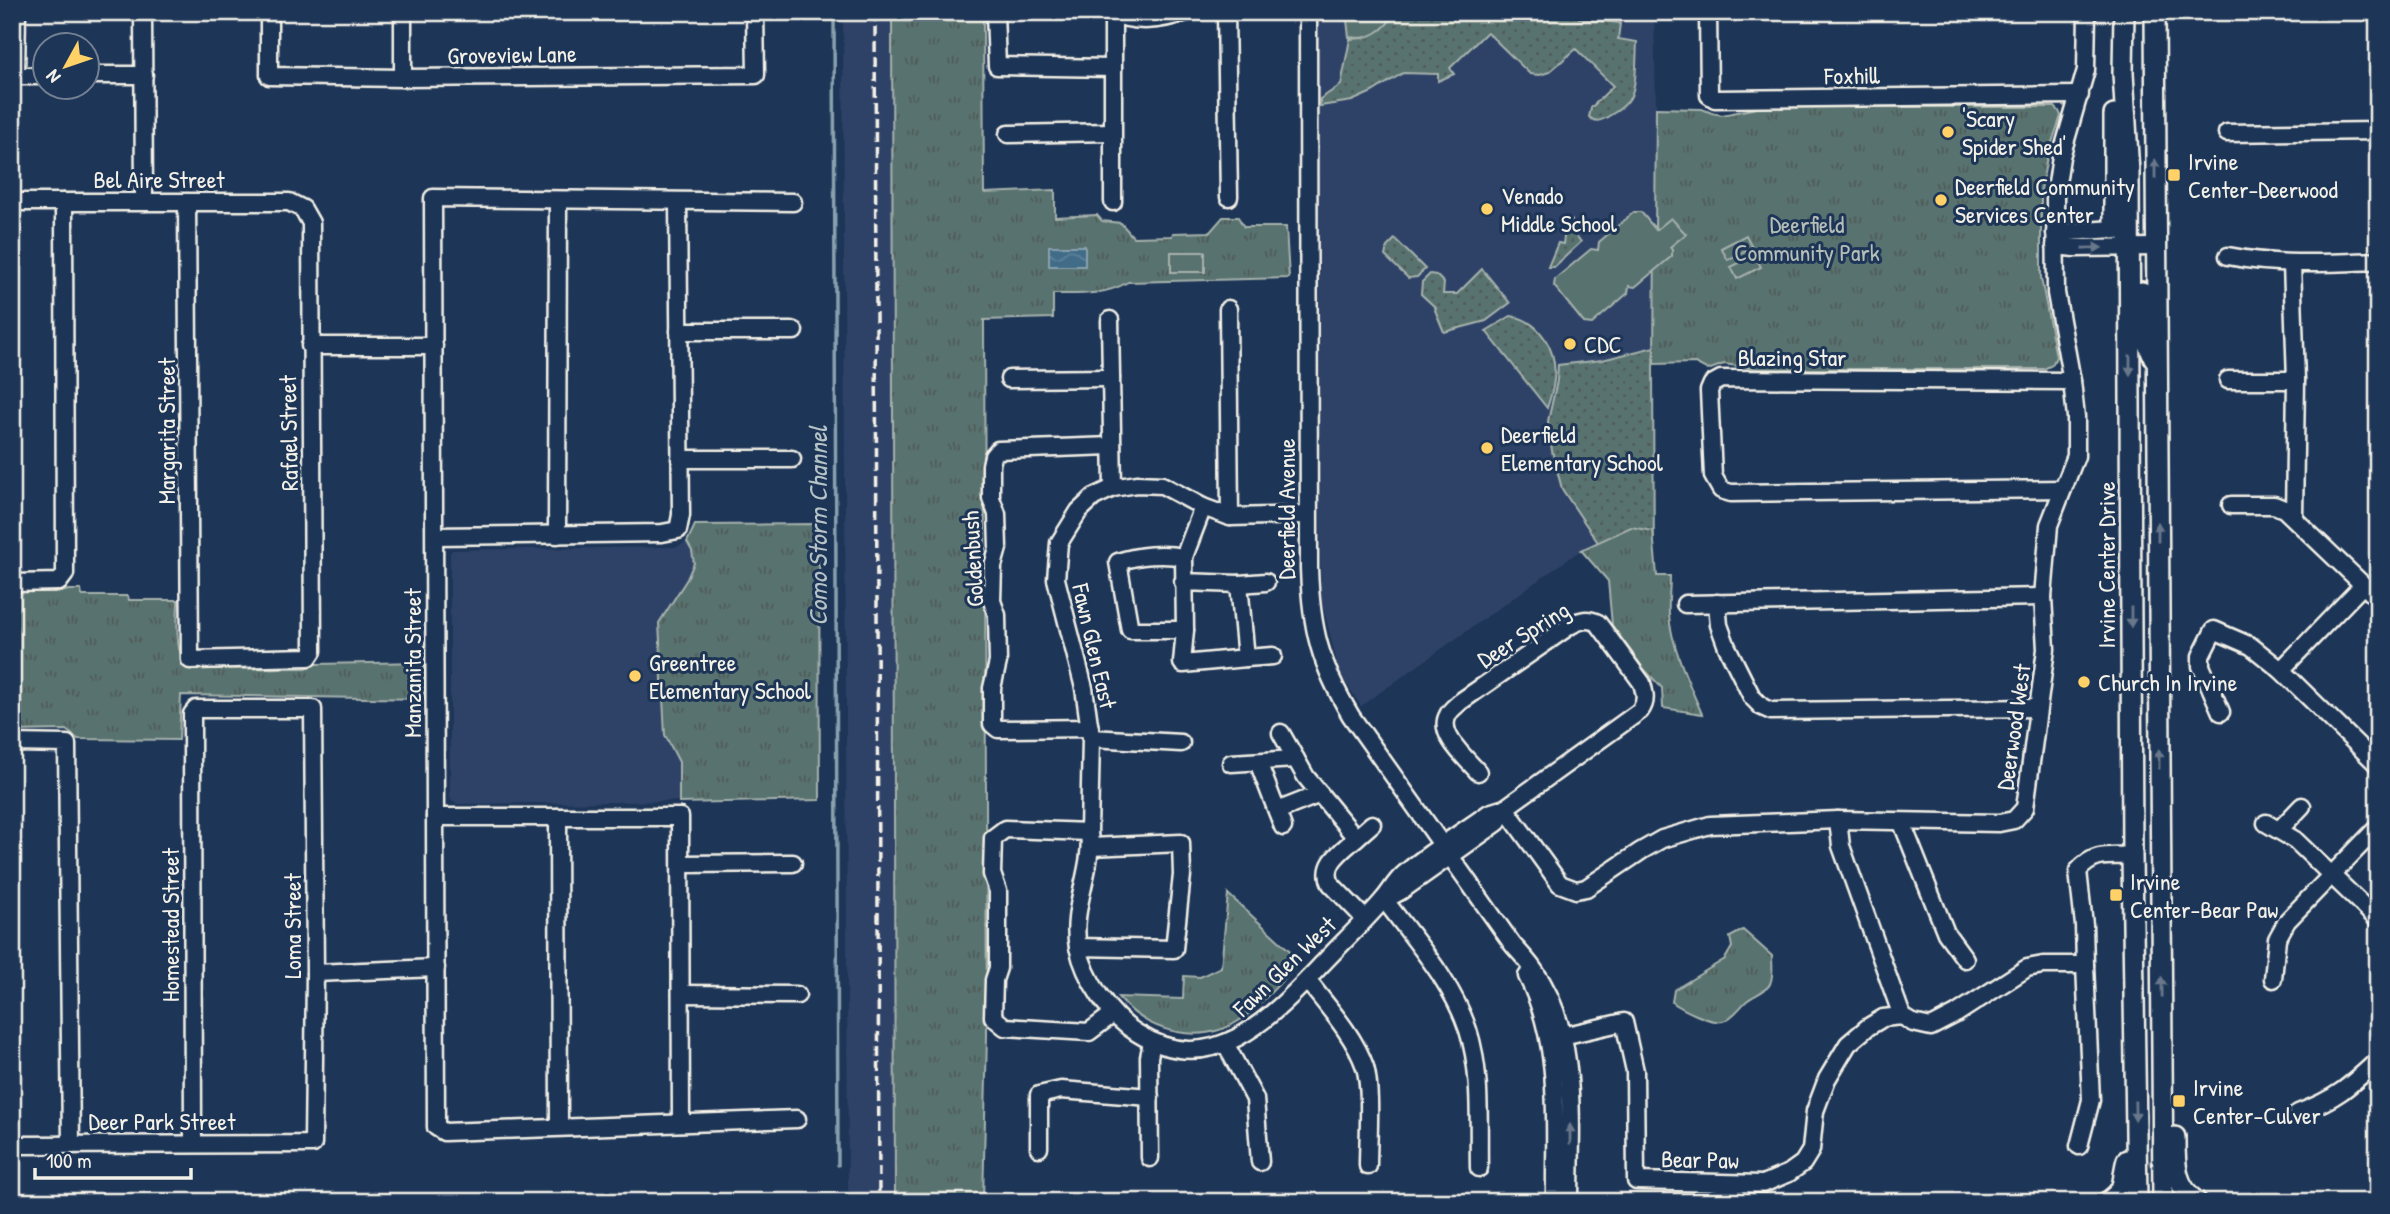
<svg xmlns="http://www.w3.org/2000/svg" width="2390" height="1214" font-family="'Patrick Hand',sans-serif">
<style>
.built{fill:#2f4367}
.grass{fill:url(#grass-dots);stroke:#a6b2ac;stroke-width:2}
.park{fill:url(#park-tufts);stroke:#a6b2ac;stroke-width:2}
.pitch{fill:#58726f;stroke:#a6b2ac;stroke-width:2}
.water{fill:url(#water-waves);stroke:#89a1ae;stroke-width:2}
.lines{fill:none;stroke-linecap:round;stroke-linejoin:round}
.stream{stroke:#89a1ae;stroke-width:3.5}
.minor-casing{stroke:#f4f1e8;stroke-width:21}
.major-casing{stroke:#f4f1e8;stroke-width:24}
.minor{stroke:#1d3557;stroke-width:16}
.major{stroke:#1d3557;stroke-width:19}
.rail{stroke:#f4f1e8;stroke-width:3.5;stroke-dasharray:10 5;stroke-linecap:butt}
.oneway{fill:#68778a}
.poi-dot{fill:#ffd166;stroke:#1d3557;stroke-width:2.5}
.labels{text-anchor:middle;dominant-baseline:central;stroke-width:6;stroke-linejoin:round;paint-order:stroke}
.street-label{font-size:24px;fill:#f4f1e8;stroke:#1d3557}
.poi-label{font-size:24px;fill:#f4f1e8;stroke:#1d3557;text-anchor:start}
.park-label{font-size:24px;fill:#b6beb8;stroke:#1d3557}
.water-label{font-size:26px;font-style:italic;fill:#b5c2c6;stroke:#1d3557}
</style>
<defs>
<pattern id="grass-dots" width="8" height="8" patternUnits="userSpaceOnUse" patternTransform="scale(1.75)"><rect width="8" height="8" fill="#58726f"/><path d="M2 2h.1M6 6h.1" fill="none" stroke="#505b58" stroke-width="1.8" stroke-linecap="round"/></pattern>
<pattern id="park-tufts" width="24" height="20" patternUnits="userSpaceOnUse" patternTransform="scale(1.75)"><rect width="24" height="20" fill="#58726f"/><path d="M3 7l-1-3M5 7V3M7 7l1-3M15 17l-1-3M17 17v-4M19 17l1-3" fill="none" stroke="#505b58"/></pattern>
<pattern id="water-waves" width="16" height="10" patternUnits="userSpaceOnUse" patternTransform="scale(1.75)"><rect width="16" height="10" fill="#416c88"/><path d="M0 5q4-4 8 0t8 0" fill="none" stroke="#5d8199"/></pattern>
</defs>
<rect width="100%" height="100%" fill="#1d3557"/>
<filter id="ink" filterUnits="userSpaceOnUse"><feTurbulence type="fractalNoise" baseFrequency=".0143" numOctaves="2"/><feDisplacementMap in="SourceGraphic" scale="14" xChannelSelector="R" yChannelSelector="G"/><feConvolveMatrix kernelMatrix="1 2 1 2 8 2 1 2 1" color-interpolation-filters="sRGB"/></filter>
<g filter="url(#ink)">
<g class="built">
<path d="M843 12H892L895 1197 886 1199 885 1202H861L859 1194 848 1191Z"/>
<path d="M1318 12H1654L1656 108 1653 531 1631 527 1581 550 1361 706 1340 674 1321 598Z"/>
<path d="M819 524 757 800 457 804 452 801 450 797V554L452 550 677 547 692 539Z"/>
</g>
<g class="grass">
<path d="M1392 12H1580L1579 18 1620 23 1618 39 1637 42C1636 56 1637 86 1630 98 1626 105 1616 112 1609 116 1601 121 1596 123 1589 117L1591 108 1613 86 1576 49 1549 72 1540 75 1530 74 1487 32 1450 68 1454 74 1438 81V74L1403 73 1372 92 1352 101 1320 106V99L1341 85 1350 39 1364 38Z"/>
<path d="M1572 221 1575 234 1581 242 1554 267H1548L1558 243 1563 244 1565 230Z"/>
<path d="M1395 239 1425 269 1417 277 1408 278 1385 256 1387 247Z"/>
<path d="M1482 269 1510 303 1486 321 1444 332 1435 310 1436 308 1421 294 1422 282 1430 274 1436 275 1444 283 1443 294H1457Z"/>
<path d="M1511 316C1540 320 1558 351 1554 380 1553 389 1550 399 1547 408L1486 331Z"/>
<path d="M1654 347 1653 368 1654 572 1599 544 1562 489 1552 451 1548 421 1557 381 1558 365 1602 360Z"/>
</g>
<g class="park">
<path d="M892 12H983L984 193 1055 190V217L1097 215 1102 221 1121 223 1133 237 1172 236 1173 233 1210 232 1223 217H1238L1244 227H1286L1289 278 1128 282C1104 296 1079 294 1053 294V318L984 320 987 1035 983 1202H895Z"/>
<path d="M1762 107H2055L2059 111 2061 116 2047 157 2041 190V278L2056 357 2052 365 2044 369H1757L1724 364 1708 370 1695 363 1654 364 1656 108 1702 109 1712 113 1722 115Z"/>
<path d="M819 524 820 800 679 803V762L665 735 659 623 687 579 694 563 692 551 687 542 695 525Z"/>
<path d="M1631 527 1653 531 1657 576H1670C1670 589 1668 603 1669 615 1671 645 1690 686 1702 714L1663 708 1662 688 1643 668 1612 625 1608 581 1581 550Z"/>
<path d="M69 590H81L82 596H128L129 600H178C178 620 172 661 194 669L306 668 315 664 424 662V699L181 695 179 740 78 739 66 730 12 731V592H61Z"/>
<path d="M1228 894 1301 961C1282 980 1264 1002 1243 1018 1202 1047 1148 1033 1118 997L1183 999 1184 976 1200 977 1221 967Z"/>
<path d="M1743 930 1772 956C1772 965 1774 975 1770 984 1767 991 1754 995 1748 1000 1740 1006 1734 1018 1723 1021 1711 1024 1682 1009 1672 1002L1674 990 1725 959 1732 947 1730 937Z"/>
</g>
<g class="pitch">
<path d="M1346 12H1395C1386 30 1370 41 1349 37Z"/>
<path d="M1634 212H1641L1656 230 1671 218 1686 234 1670 247 1672 250V256L1635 287 1629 286 1628 293 1592 324 1584 323 1554 286 1555 279 1591 249 1598 250 1599 242Z"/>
<path d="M1746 235 1752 247 1728 260 1721 248Z"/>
<rect x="1171" y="252" width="34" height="20"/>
<path d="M1755 255 1761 267 1737 279 1731 267Z"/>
</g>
<rect class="water" x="1049" y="246" width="36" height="20"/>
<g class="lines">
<path class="stream" d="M834 12 838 1165"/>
<defs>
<g id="minor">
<path d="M143 12 144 202"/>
<path d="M269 12V76L403 78 756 75 755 12"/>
<path d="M403 12V78"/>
<path d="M995 12 997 66 1113 68"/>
<path d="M1110 12C1135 25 1162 20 1187 12"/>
<path d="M1226 12 1229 197"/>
<path d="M1308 12 1309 568C1311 629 1320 664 1351 716L1513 945C1520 953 1528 961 1534 970 1580 1033 1570 1128 1570 1202"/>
<path d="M1708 12 1709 95 1715 99 2080 95"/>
<path d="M1113 14V202"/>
<path d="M88 75H144"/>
<path d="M12 76H46"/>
<path d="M16 76 17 12"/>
<path d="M2227 133 2378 131"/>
<path d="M1008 134 1112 132"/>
<path d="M12 202H289L303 209 311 223 313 651 309 657 190 660 187 202"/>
<path d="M793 202 433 198 436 1127 444 1132 797 1119"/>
<path d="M2055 233 2114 229 2125 232"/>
<path d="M2055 246 2075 248 2156 247"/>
<path d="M2228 256C2278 266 2327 263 2378 261"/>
<path d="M2292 264 2296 380 2294 517"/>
<path d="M1228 309 1230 517"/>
<path d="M1110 320 1113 488"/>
<path d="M679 331H794"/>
<path d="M310 346H434"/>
<path d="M1009 379 1111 378"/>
<path d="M2228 380H2296"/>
<path d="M680 459H792"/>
<path d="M2063 489 1731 493 1721 490 1713 476 1709 391 1712 384 1721 379 2072 381"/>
<path d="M2231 505H2274L2284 509 2378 599"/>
<path d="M1308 515 1230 517 1203 507 1162 485 1137 484 1113 488 1094 497 1079 511 1059 543 1056 579 1084 688 1091 738 1089 832C1094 870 1070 908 1078 947 1085 979 1109 1016 1137 1033 1215 1082 1274 1014 1325 961 1344 941 1365 921 1383 900 1390 892 1395 882 1403 875 1428 852 1462 833 1489 813L1505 808 1640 711C1647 702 1645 694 1642 683L1598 623C1587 618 1581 620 1571 625L1460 702C1456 706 1450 710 1448 715 1437 734 1467 759 1478 772"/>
<path d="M557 535 558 200"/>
<path d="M435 536 662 533 678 530 681 515 678 202"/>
<path d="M1184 557C1163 553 1138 555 1118 562L1130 630H1185"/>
<path d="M1183 582 1239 584 1246 658 1183 664 1182 663 1185 630 1184 557 1203 507"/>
<path d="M12 583 59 582 65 574 64 202"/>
<path d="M1239 584 1266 582"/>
<path d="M1717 603 1719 625 1727 647 1752 697 1762 707 1771 711 2038 708"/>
<path d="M1685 604 2043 597"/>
<path d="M1246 658 1273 656"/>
<path d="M2281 670 2363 585"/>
<path d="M2221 712 2201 666V656L2214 630 2251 646 2281 670 2378 765"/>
<path d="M1090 728 998 729 992 724V688L998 662 997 615 992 601 993 566 998 548 997 514 991 498V465L993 456 998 450 1112 446"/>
<path d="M1281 733 1306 777 1356 838C1342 851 1321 864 1331 884L1365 919"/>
<path d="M1091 738 1181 743"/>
<path d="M12 743 67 744 71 1145"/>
<path d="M1258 762 1283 827"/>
<path d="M1231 763 1296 759"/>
<path d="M1505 808 1560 884 1576 890 1586 888 1641 851 1662 839 1710 825 1838 820 1999 823 2014 820 2025 808 2046 649 2043 597 2049 525 2076 456V417L2072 381 2056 293 2055 197 2061 157 2086 70 2087 12"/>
<path d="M1277 811 1320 794"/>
<path d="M435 817H680L681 1123"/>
<path d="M558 817 559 1126"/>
<path d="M1838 820 1841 846 1902 1016"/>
<path d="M1902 823 1946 933 1965 959"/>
<path d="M2266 823 2295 840 2378 920"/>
<path d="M2279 830 2302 806"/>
<path d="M1089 832 1005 829 993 838 992 874 998 891V968L994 980 993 1017 1005 1027 1089 1032 1113 1014"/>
<path d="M1356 838 1372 824"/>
<path d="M681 864 793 863"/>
<path d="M1390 897 1401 891 1497 823 1505 808"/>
<path d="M1384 899C1414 940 1452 981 1468 1030 1482 1073 1478 1123 1479 1168"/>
<path d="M1078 947 1174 949 1182 875 1181 843 1091 847"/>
<path d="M315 973 436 968"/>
<path d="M1527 976C1563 1046 1554 1126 1555 1202"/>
<path d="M2273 979 2277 939 2287 921 2378 827"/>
<path d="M1307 980C1327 1006 1354 1035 1365 1067 1372 1091 1368 1139 1368 1166"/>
<path d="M681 994 797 995"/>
<path d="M1549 1039 1624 1022 1635 1071 1636 1181 1763 1184 1789 1173 1803 1163 1811 1150 1815 1111 1827 1079 1848 1044 1868 1027 1883 1018 1902 1016 1913 1023 1931 1027 1956 1014 2027 968 2043 965H2085L2084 925 2078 871C2094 852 2109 856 2132 856"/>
<path d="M1225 1043 1255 1099 1260 1162"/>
<path d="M2298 1113C2336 1099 2349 1087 2378 1060"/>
<path d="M12 1145 313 1144 315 973 313 709H196L192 714 193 1144"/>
<path d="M2079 1146 2091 1100 2085 965"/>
<path d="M1039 1148V1095L1061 1090 1150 1097"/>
<path d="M1150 1158 1149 1057 1152 1042"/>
</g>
<g id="major">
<path d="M2124 12 2123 73 2129 173 2132 856 2137 1202"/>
<path d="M2155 12 2163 1202"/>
<path d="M2114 229V115"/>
<path d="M2142 292 2143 333 2154 358"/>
<path d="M2175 1137C2175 1162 2174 1186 2197 1202"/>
<path d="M2107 1202C2128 1189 2121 1180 2127 1160"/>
</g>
</defs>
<use href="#minor" class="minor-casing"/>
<use href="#major" class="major-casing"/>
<use href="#minor" class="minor"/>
<use href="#major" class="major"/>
<path class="rail" d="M875 12 879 1202"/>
</g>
<defs><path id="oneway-solid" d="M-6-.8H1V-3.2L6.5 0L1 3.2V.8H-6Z" transform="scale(1.75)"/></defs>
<g class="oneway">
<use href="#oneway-solid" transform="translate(2155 169) rotate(-90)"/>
<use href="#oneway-solid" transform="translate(2092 248) rotate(-1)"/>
<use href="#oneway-solid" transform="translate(2130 365) rotate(90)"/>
<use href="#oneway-solid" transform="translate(2158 532) rotate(-90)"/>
<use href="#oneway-solid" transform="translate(2131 617) rotate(90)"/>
<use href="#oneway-solid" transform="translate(2159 759) rotate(-90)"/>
<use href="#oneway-solid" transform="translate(2162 987) rotate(-91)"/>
<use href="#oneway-solid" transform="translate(2135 1111) rotate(89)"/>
<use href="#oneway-solid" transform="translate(1570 1134) rotate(-90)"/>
</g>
</g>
<g class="poi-dot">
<circle cx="1948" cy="132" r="7"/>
<rect x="2167" y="168" width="14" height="14" rx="3.5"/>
<circle cx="1941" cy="200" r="7"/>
<circle cx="1487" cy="209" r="7"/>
<circle cx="1570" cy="344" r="7"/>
<circle cx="1487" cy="448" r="7"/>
<circle cx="635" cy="676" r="7"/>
<circle cx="2084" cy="682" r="7"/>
<rect x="2109" y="888" width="14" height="14" rx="3.5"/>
<rect x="2172" y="1094" width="14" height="14" rx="3.5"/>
</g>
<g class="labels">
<g class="street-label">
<text transform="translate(512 54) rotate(-1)">Groveview Lane</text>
<text transform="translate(1852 75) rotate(-1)">Foxhill</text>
<text x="159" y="179">Bel Aire Street</text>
<text x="1792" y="357">Blazing Star</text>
<text transform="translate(166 431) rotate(-90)">Margarita Street</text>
<text transform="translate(288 433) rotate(-91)">Rafael Street</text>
<text transform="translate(1286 509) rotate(-90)">Deerfield Avenue</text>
<text transform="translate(972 559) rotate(-93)">Goldenbush</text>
<text transform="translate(2106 565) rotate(-90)">Irvine Center Drive</text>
<text transform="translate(1523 634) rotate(-32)">Deer Spring</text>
<text transform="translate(1095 646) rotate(77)">Fawn Glen East</text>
<text transform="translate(412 663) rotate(-90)">Manzanita Street</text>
<text transform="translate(2013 727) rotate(-82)">Deerwood West</text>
<text transform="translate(170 925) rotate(-90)">Homestead Street</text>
<text transform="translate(292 926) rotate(-90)">Loma Street</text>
<text transform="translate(1284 966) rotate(-44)">Fawn Glen West</text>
<text x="162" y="1121">Deer Park Street</text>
<text transform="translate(1700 1159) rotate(1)">Bear Paw</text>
</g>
<g class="poi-label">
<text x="1962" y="118">'Scary<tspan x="1962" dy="28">Spider Shed'</tspan></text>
<text x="2188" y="161">Irvine<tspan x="2188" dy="28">Center-Deerwood</tspan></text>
<text x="1955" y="186">Deerfield Community<tspan x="1955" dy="28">Services Center</tspan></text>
<text x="1501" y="195">Venado<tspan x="1501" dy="28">Middle School</tspan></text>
<text x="1584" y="344">CDC</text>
<text x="1501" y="434">Deerfield<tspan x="1501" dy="28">Elementary School</tspan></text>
<text x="649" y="662">Greentree<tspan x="649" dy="28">Elementary School</tspan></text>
<text x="2098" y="682">Church In Irvine</text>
<text x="2130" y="881">Irvine<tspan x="2130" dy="28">Center-Bear Paw</tspan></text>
<text x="2193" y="1087">Irvine<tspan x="2193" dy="28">Center-Culver</tspan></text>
</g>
<g class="park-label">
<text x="1807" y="224">Deerfield<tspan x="1807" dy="28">Community Park</tspan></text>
</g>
<g class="water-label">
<text transform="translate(817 526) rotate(-90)">Como Storm Channel</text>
</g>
</g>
<rect width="2390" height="1214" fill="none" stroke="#1d3557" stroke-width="42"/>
<rect x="21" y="21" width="2348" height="1172" fill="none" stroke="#f4f1e8" stroke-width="2.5" filter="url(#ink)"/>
<g transform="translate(66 66) rotate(230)"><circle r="33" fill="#1d3557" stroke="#738091" stroke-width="2"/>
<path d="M0-5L12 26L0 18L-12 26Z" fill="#ffd166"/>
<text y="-10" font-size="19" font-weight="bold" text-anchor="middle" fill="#f4f1e8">N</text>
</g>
<path d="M35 1168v10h156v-10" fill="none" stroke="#f4f1e8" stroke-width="3.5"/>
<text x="46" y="1168" font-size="21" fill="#f4f1e8" stroke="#1d3557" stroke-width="5" paint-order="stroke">100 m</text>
</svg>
